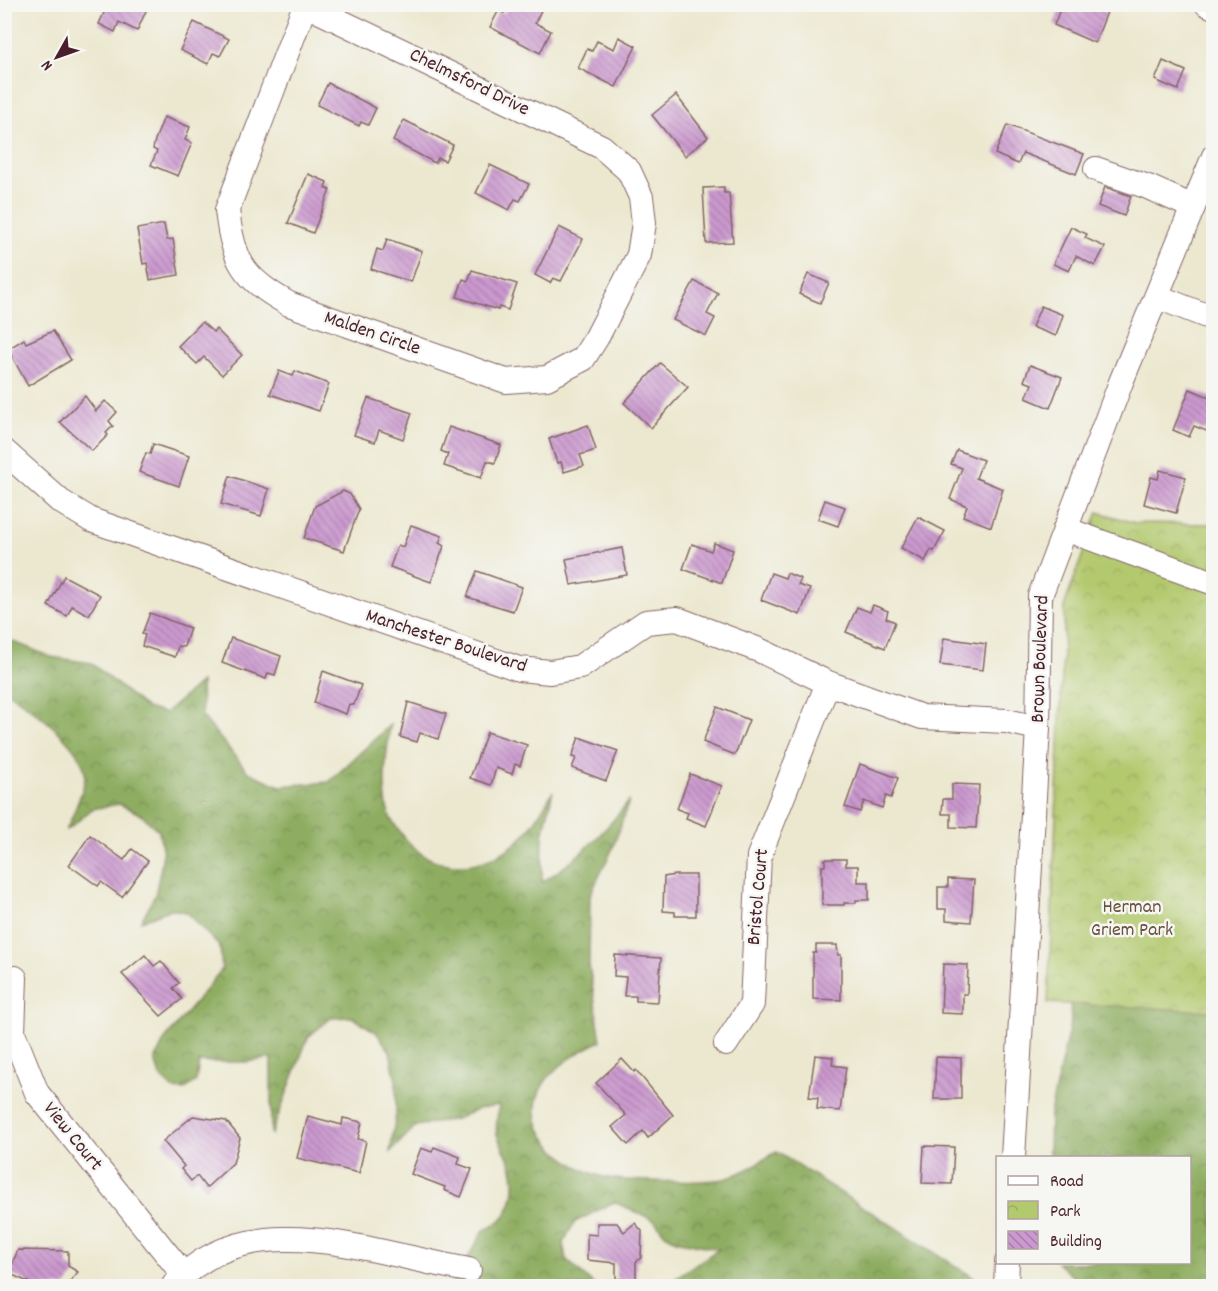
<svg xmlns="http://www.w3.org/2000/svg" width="1218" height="1291" font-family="Dekko,sans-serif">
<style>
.forest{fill:url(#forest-crowns);stroke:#6c6646;stroke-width:1.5}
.park{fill:url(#park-crowns);stroke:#7e744c;stroke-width:1.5}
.building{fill:url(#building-back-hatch)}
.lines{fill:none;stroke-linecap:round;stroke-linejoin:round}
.minor-casing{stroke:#836565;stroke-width:26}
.minor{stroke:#fff;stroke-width:24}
.labels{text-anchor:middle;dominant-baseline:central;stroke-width:5;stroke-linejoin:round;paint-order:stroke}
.street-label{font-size:20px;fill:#4a1f2b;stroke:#f6f6f2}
.park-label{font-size:20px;fill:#6a523f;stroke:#f6f6f2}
</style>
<defs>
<pattern id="forest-crowns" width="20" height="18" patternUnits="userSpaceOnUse" patternTransform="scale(1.5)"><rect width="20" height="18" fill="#8ead61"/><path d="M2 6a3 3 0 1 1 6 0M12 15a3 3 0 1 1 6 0" fill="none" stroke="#768c50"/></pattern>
<pattern id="park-crowns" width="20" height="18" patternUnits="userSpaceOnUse" patternTransform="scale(1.5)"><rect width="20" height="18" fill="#b3c96e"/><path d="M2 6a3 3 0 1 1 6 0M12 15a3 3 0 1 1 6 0" fill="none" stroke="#9bac5f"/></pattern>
<pattern id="building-back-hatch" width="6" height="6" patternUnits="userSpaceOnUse" patternTransform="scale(1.5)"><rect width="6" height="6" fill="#cb99cf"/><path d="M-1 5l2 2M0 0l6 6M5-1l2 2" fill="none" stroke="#a77ca8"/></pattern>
</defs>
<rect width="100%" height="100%" fill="#f6f6f2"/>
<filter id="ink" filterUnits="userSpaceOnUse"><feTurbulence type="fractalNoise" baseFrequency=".0167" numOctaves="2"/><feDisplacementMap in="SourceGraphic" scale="12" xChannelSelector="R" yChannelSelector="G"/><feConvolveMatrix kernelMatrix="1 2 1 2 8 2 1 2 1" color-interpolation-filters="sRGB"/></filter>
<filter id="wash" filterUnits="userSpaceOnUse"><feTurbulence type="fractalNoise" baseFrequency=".008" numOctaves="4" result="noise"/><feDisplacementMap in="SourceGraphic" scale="24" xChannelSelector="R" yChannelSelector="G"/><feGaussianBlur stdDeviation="1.35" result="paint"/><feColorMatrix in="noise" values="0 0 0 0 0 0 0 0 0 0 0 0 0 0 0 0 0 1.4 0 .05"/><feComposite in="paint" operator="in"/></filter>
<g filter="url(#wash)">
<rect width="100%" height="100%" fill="#ece8d0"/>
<g class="forest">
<path d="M1213 538V1286H1084L1057 1263 1190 1262V1158H1049L1050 1113 1071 1020 1067 932Z"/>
<path d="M4 638 51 657 91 663 146 708 165 713 201 682 202 716 248 772 280 786 329 782 390 725C387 754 380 788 390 817 392 822 397 827 400 832 428 874 478 874 516 843 532 829 543 809 553 791L543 835 542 882C577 861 604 833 629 801L612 850 590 895 589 965 601 1041C583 1049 553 1067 543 1085 518 1129 565 1167 604 1177 626 1182 702 1183 724 1179 742 1175 761 1160 777 1152L987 1286H663L719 1249 676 1240 665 1234 654 1220 614 1202 575 1222 563 1243 566 1259 595 1286H451L484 1230C512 1220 519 1192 511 1164 507 1154 500 1144 497 1134 495 1125 498 1114 499 1105L478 1109 456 1119 416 1126 390 1152 396 1114V1081L390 1051 376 1032 352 1017 331 1018 308 1037 271 1135V1058L247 1062H199L196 1081 184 1090 172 1089 160 1076 155 1060 164 1041 222 969 220 947 186 912 171 909 141 921 155 895 160 872 163 853 159 831 140 814 119 804 92 809 66 831C73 814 82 796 85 778 88 747 27 705 5 690Z"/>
</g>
<path class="park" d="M1098 512 1135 523 1213 524V1011L1048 1003 1065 604Z"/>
<g id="blocks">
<g class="building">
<path d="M108 4H149L137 31 119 22 115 32 99 24Z"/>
<path d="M509 4H544L535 23 551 31 540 53 490 27 499 10 504 13Z"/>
<path d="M1062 4H1087L1107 12 1095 43 1054 25Z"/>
<path d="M194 22 229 39 220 56 213 53 208 64 180 50Z"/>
<path d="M619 37 636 46 616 87 578 68 587 49 592 51 597 41 614 49Z"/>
<path d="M1163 61 1186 71 1178 90 1155 80Z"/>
<path d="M328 83 376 108 368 125 361 122 359 126 317 105Z"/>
<path d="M676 95 708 137 685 156 652 115Z"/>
<path d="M164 117 190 127 185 140 192 143 178 176 151 165 157 151 153 149 155 140Z"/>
<path d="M404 120 453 145 445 161 438 158 435 163 393 141Z"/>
<path d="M1007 125 1084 154 1076 174 1023 153 1018 164 995 154Z"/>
<path d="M490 165 529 184 520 201 515 199 509 210 476 193Z"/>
<path d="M308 174 327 182 325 188 330 190 313 233 288 223Z"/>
<path d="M724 187V193H729L733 242 706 243 703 188Z"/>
<path d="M1105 187 1131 196 1124 216 1098 206Z"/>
<path d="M164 224 167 240 173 239 179 275 150 280 147 263 143 264 137 229Z"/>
<path d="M559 227 583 239 561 281 553 278 550 283 535 275Z"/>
<path d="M1071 227 1087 234 1085 238 1105 247 1095 266 1076 256 1069 271 1053 264Z"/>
<path d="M387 239 422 251 411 282 371 269 377 249 383 251Z"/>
<path d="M472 270 517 284 508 310 499 307 498 310 457 297 463 279 468 281Z"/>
<path d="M808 274 829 283 820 303 799 294Z"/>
<path d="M694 281 718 293 707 314 715 318 706 336 673 320Z"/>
<path d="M1041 306 1063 315 1056 336 1032 327Z"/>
<path d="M202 322 213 332 216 329 242 355 222 375 204 357 197 364 178 346Z"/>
<path d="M53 331 71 360 28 386 8 349 24 339 26 343Z"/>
<path d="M660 363 688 387 651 428 624 403Z"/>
<path d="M1030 365 1062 377 1050 408 1026 398 1032 384 1024 381Z"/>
<path d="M279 371 293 376 295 371 329 384 319 411 270 394Z"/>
<path d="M1190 389 1214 399V434L1194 426 1189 437 1173 430Z"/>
<path d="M85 396 96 411 105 401 117 412 109 421 113 426 106 433 108 435 92 451 60 422Z"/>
<path d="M368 398 412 413 403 439 379 430 375 442 354 435Z"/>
<path d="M588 425 596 450 580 455 584 466 564 472 561 462 557 463 549 439Z"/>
<path d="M449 427 501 445 495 463 487 461 481 478 444 466 448 454 441 451Z"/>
<path d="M153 444 189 456 179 486 139 472 146 453 150 454Z"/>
<path d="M957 450 983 460 976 478 1003 489 991 527 963 516 967 506 950 499 962 468 951 464Z"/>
<path d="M1160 470 1186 477 1176 513 1144 504 1151 477 1158 479Z"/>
<path d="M230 476 269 489 261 516 221 504Z"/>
<path d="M343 491 350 494 359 509 344 551 304 538 315 506Z"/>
<path d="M825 500 845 507 838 526 818 519Z"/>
<path d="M918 517 945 531 934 551 931 550 925 561 901 548Z"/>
<path d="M411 525 442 536 439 543 444 546 431 582 390 567 398 545 403 547Z"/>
<path d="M714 543 733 550 722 583 683 569 692 544 711 551Z"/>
<path d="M622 548 627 575 571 585 566 559Z"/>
<path d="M477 571 522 587 513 611 467 597Z"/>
<path d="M771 573 785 578 787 573 801 579 798 585 810 589 800 615 761 600Z"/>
<path d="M64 576 100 595 89 615 72 606 67 616 48 606Z"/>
<path d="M873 605 888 611 886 618 895 622 885 648 846 632 857 607 870 612Z"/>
<path d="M150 613 190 628 184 647 178 646 175 657 142 646 145 635 142 634Z"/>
<path d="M231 638 281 656 275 675 268 673 266 679 222 663Z"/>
<path d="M944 638 986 644 983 670 940 665Z"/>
<path d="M323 671 361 685 354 705 349 704 346 714 314 703Z"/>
<path d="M408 702 446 714 438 739 420 733 417 742 400 737Z"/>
<path d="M717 707 749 720 735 755 703 742Z"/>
<path d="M487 732 527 745 520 766 515 764 512 774 496 768 491 785 470 778Z"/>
<path d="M579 737 618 751 606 781 572 768 576 758 572 757Z"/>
<path d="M860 764 898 778 891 798 886 796 882 808 864 801 860 812 845 807Z"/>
<path d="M690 774 722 786 706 826 686 818 688 813 677 809Z"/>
<path d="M952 784 979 785 976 828 951 827V814H942L943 799H952Z"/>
<path d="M90 835 124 860 132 849 148 861 122 897 101 882 98 886 69 865Z"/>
<path d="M825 859H846V866H858V882H869V900H856V903H844V905H822V866H825Z"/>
<path d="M675 875H696V916H675V912L663 911 664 877Z"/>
<path d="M948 879 974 880 971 922 946 920V909H938V887H948Z"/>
<path d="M816 945H837L838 955H841V1000L813 999V953H816Z"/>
<path d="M145 955 154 966 161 961 179 983 173 988 182 999 161 1016 122 974Z"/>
<path d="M615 955 661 958 658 1002 636 1001V996H624L626 977 614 976Z"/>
<path d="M943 964 968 965 967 994H963V1014L941 1013Z"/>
<path d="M815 1055 833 1057 832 1065 846 1067 840 1111 817 1109 818 1098 809 1097Z"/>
<path d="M936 1057 961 1058V1099H934Z"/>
<path d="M622 1059 634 1072 636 1070 673 1115 648 1138 643 1131 628 1145 612 1127 626 1115 596 1083Z"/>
<path d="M193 1116 226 1121 240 1138 233 1163 206 1188 197 1176 191 1181 181 1169 184 1166 163 1141Z"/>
<path d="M308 1116 342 1125 343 1118 362 1122 358 1139 366 1141 359 1173 297 1158Z"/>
<path d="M924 1146 954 1147 952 1184 922 1183Z"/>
<path d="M434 1147 460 1157 458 1164 472 1169 461 1197 444 1190 445 1187 411 1174 421 1148 432 1152Z"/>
<path d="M597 1223H617L624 1232 635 1223 642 1231 641 1258 636 1262V1279H616V1263L587 1260V1234L597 1235Z"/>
<path d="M18 1250 68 1251V1266L78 1272 65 1287H28V1282L8 1273Z"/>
</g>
</g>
</g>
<g filter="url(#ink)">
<use href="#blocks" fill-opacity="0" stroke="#836565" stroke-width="1.5"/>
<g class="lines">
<defs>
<g id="minor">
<path d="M304 4 602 147 629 171 641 197 644 223 639 255 597 337 583 359 547 378 506 381 289 304C244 279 233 262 227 210L305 5"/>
<path d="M1207 4 1214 7"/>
<path d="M1096 169 1148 187 1193 207"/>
<path d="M1158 297 1214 319"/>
<path d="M4 451 60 501 91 520 519 669 550 672 580 667 646 622 677 619 759 650 828 683 922 717 1006 721 1038 728"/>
<path d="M1065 529 1214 583"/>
<path d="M15 978 13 1033 37 1093 183 1274"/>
<path d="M726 1044 752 1004 759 856 828 683"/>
<path d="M1013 1158 1038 728 1040 596 1121 382 1214 156"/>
<path d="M174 1285C248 1201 377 1255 469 1270"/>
<path d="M1006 1286 1007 1262"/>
</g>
</defs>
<use href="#minor" class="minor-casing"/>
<use href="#minor" class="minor"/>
</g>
</g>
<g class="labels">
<g class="street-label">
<text transform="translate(469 83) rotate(26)">Chelmsford Drive</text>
<text transform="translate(372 334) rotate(19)">Malden Circle</text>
<text transform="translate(446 642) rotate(18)">Manchester Boulevard</text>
<text transform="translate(1041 659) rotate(-88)">Brown Boulevard</text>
<text transform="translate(759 897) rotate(-85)">Bristol Court</text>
<text transform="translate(72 1137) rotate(51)">View Court</text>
</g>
<g class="park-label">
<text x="1132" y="908">Herman<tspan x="1132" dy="23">Griem Park</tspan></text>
</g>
</g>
<rect width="1218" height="1291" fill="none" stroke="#f6f6f2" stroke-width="24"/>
<rect x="996" y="1156" width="195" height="108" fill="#f6f6f2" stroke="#b1a0a2" stroke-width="1.5"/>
<rect x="1008" y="1176" width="30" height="9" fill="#ffffff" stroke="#b1a0a2" stroke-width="1.5"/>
<text x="1050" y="1186" font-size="18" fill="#4a1f2b">Road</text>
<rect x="1008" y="1201" width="30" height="18" fill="url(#park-crowns)" stroke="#b1a0a2" stroke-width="1.5"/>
<text x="1050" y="1216" font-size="18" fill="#4a1f2b">Park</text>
<rect x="1008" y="1231" width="30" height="18" fill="url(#building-back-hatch)" stroke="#b1a0a2" stroke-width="1.5"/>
<text x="1050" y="1246" font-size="18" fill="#4a1f2b">Building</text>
<g transform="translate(57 57) rotate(230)" stroke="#f6f6f2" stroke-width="4.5" paint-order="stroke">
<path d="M0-4.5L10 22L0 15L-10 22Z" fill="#4a1f2b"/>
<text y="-9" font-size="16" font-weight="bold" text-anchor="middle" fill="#4a1f2b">N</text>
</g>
</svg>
